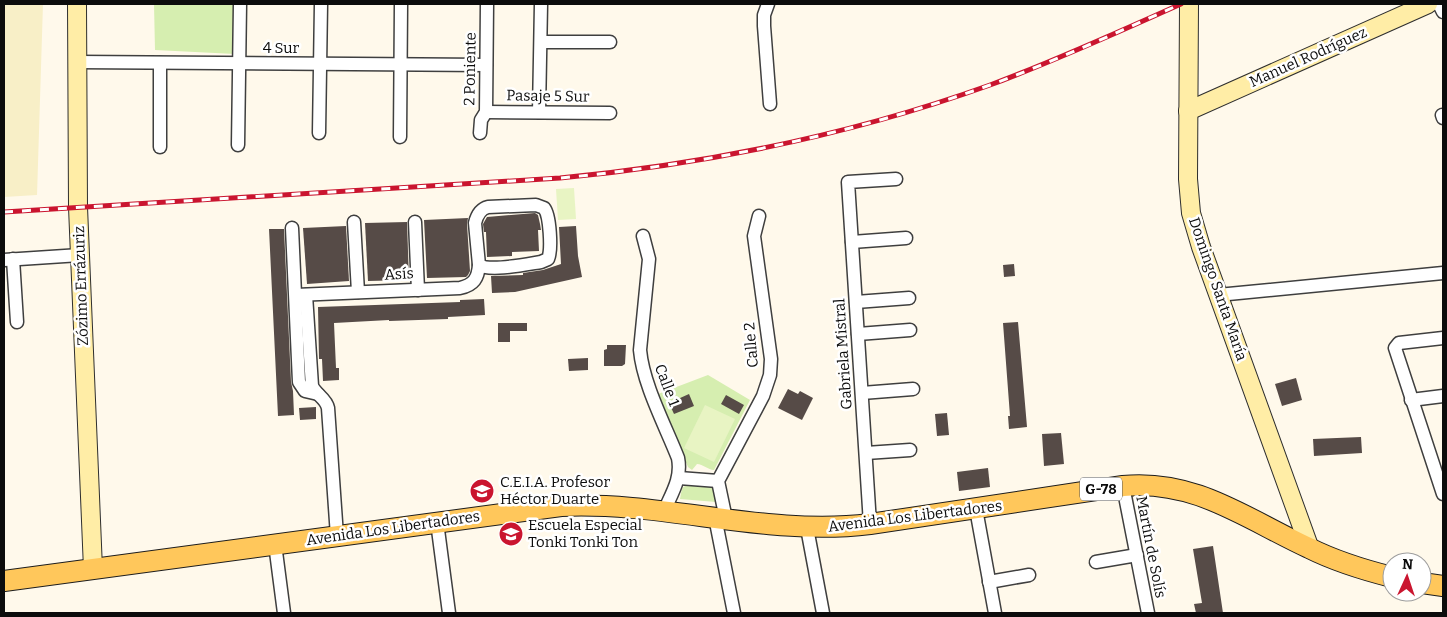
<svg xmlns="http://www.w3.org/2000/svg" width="1447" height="617" font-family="Bitter,serif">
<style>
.farmland{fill:#f8efc7}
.green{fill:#d6eeb0}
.pitch{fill:#e8f4c3}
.building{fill:#564b47}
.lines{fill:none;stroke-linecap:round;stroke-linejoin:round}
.street-casing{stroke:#3f3f3f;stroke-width:15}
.secondary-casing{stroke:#2e2e2e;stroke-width:20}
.primary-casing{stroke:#1d1d1d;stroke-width:22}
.street{stroke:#fff;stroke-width:12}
.secondary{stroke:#ffeda6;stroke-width:18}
.primary{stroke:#ffc75b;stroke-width:20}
.rail-casing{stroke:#ca152f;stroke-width:5}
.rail{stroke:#fff;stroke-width:3;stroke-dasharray:9;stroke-linecap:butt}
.labels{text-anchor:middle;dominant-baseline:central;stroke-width:5;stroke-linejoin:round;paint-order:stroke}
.shield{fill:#fff;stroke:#555;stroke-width:1}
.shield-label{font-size:14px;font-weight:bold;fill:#0c0c0c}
.street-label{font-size:15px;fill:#0c0c0c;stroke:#fff}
.poi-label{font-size:15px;fill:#0c0c0c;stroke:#fff;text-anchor:start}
</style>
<rect width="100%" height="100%" fill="#fff9eb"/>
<path class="farmland" d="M4 4H43L37 195 4 197Z"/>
<g class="green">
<path d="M154 4H235V54L155 50Z"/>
<path d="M708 375 750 400 714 470C708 470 703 464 697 464L692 470 688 467 658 394Z"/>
<path d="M690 483C704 485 720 482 716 502L680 499 682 488Z"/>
</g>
<g class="pitch">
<path d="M574 188 576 219 558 220 556 189Z"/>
<path d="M705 405 735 419 714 462 684 448Z"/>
</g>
<g class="building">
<path d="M535 213 538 215 540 224 541 230H538L539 251 512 252V256L487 257 486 232H484L483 224 487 217Z"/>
<path d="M468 218 467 224 470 271 468 275 466 277 427 278 424 220Z"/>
<path d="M407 222 409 280 368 281 365 223Z"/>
<path d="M346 226 349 281 307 284 303 228Z"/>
<path d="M576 226 578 256 582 277 515 292 492 293 491 276 523 275V273L543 270 561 264 559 227Z"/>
<path d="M269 229H284L291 382 293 391 294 415 278 416Z"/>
<path d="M1014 264 1015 276 1004 277 1003 265Z"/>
<path d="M484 299 485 315 448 317V319L389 321V320L334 323 336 368H339V380L323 381 322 359H319L318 307 460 302V300Z"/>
<path d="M1018 322 1027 427 1009 429 1008 416H1010L1003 323Z"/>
<path d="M498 323H527V331H510V342H498Z"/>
<path d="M607 345H626L625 364 622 366H604V350L607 349Z"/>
<path d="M588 358V370L569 371 568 359Z"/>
<path d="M1296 378 1302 400 1282 406 1275 384Z"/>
<path d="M788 389 798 394 800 391 813 398 802 420 778 408Z"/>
<path d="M689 394 694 406 674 414 669 403Z"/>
<path d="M726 395 744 405 739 414 721 404Z"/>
<path d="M316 407V419L300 420 299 408Z"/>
<path d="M947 413 949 435 937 436 935 414Z"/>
<path d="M1061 433 1064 464 1044 466 1042 434Z"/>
<path d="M1361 437 1362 453 1314 456 1313 439Z"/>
<path d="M988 468 990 487 959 491 957 472Z"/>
<path d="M1213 546 1223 613H1196L1194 604 1202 603 1193 549Z"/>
</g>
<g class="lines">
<defs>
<g id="street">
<path d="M768 4 764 15V26L770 104"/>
<path d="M1439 4 1443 12"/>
<path d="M541 42H610"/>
<path d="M77 62 486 65"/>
<path d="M486 112 610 113"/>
<path d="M539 112 541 4"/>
<path d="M1442 115 1443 118"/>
<path d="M319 133 321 4"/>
<path d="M480 133 481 120 486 112 487 4"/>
<path d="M400 137 401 4"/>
<path d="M238 145 240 4"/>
<path d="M160 147V63"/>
<path d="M536 205 544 208C550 215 552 250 548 259L541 262C528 264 490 272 479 265L475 223C477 215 480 209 488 207Z"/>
<path d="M354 222 358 292"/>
<path d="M415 222 418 290"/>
<path d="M292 228 299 382 305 391 318 394"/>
<path d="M643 236 649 259 640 350C643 384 665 425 678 458 682 478 672 493 664 511"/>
<path d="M852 242 906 238"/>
<path d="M13 259 17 322"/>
<path d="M4 260 80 255"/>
<path d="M296 295 460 288C474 285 478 278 479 265"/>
<path d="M306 295 312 386C316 395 326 398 328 408L337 536"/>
<path d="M1218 295 1443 273"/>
<path d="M856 302 909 298"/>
<path d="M858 334 910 330"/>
<path d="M1443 338 1399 343 1395 348 1443 494"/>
<path d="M862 393 913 389"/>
<path d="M1411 400 1443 396"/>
<path d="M866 453 910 450"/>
<path d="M679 478 718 481"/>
<path d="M1123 486 1148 613"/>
<path d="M976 509 995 613"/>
<path d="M715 517 734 613"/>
<path d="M726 519 718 481 763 396 770 375 771 359 754 236 759 216"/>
<path d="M437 522 449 613"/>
<path d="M870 524 848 182 896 179"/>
<path d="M807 528 823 613"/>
<path d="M275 544 284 613"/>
<path d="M1096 562 1137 555"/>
<path d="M989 582 1029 575"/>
</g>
<g id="secondary">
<path d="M77 4 78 207 93 569"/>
<path d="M1189 4 1188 179 1191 213 1201 247 1310 549"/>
<path d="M1188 111 1428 4"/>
</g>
<g id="primary">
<path d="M4 581 561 506C665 501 767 537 870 524L1123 486C1196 479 1246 519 1309 548 1335 561 1364 570 1392 577"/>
<path d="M1422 583 1443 586"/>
</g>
</defs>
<use href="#street" class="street-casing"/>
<use href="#secondary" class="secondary-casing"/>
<use href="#primary" class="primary-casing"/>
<use href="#street" class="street"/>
<use href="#secondary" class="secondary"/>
<use href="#primary" class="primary"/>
<defs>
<path id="rail" d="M4 212 560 178C707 164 851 135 990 85 1055 61 1118 32 1181 4"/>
</defs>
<use href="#rail" class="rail-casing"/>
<use href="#rail" class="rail"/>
</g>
<defs>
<symbol id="school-disc" viewBox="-11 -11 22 22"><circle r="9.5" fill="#ca152f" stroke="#fff"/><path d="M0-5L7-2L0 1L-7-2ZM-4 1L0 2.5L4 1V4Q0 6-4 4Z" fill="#fff"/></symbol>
</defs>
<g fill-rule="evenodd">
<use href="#school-disc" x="468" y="477" width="28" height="28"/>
<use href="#school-disc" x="497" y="520" width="28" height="28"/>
</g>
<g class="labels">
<rect class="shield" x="1080" y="477.5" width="42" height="23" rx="4"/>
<g class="shield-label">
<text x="1101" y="489">G-78</text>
</g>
<g class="street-label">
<text x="281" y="48">4 Sur</text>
<text transform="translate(1308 57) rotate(-24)">Manuel Rodríguez</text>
<text transform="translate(470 69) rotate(-89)">2 Poniente</text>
<text transform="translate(548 96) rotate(1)">Pasaje 5 Sur</text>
<text transform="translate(399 274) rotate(-3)">Asís</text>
<text transform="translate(81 286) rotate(-92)">Zózimo Errázuriz</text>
<text transform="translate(1218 289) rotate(71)">Domingo Santa María</text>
<text transform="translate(751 345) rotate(-95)">Calle 2</text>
<text transform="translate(843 354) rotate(-94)">Gabriela Mistral</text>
<text transform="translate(667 385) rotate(69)">Calle 1</text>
<text transform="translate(915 516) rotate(-7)">Avenida Los Libertadores</text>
<text transform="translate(393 528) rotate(-8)">Avenida Los Libertadores</text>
<text transform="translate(1151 547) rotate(79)">Martín de Solís</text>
</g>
<g class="poi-label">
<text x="500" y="482">C.E.I.A. Profesor<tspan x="500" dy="17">Héctor Duarte</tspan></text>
<text x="528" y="525">Escuela Especial<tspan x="528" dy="17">Tonki Tonki Ton</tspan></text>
</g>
</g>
<rect width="1447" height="617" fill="none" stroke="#0c0c0c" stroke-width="10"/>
<g transform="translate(1407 577) rotate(3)"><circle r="24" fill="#ffffff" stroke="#9e9e9e"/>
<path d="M0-4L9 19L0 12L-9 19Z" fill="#ca152f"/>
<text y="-8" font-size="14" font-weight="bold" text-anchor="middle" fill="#0c0c0c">N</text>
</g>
</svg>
